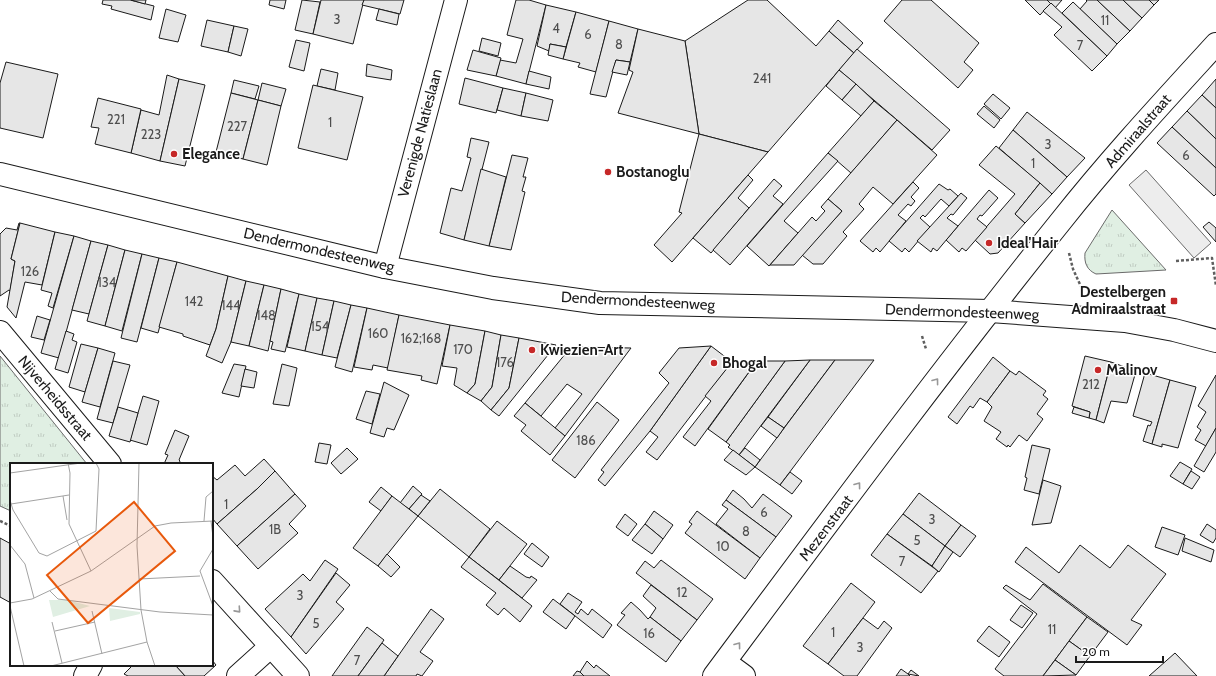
<svg xmlns="http://www.w3.org/2000/svg" width="1216" height="676" font-family="Cabin,sans-serif">
<style>
.grass{fill:url(#grass-tufts);stroke:#6a6a6a}
.parking{fill:#ededed;stroke:#6a6a6a}
.building{fill:#e6e6e6;stroke:#1a1a1a}
.lines{fill:none;stroke-linecap:round;stroke-linejoin:round}
.minor-casing{stroke:#1a1a1a;stroke-width:24}
.major-casing{stroke:#1a1a1a;stroke-width:24}
.path{stroke:#5f5f5f;stroke-width:2.5;stroke-dasharray:3 2;stroke-linecap:butt}
.minor{stroke:#fff;stroke-width:22}
.major{stroke:#fff;stroke-width:22}
.oneway{stroke:#989898}
.poi-dot{fill:#c62828;stroke:#fff;stroke-width:1.5}
.labels{text-anchor:middle;dominant-baseline:central;stroke-width:3;stroke-linejoin:round;paint-order:stroke}
.number-label{font-size:13px;fill:#4d4d4d}
.street-label{font-size:15px;fill:#1a1a1a;stroke:#fff}
.poi-label{font-size:15px;font-weight:bold;fill:#1a1a1a;stroke:#fff;text-anchor:start}
.inset-road{fill:none;stroke:#a3a3a3;stroke-width:1}
.view{fill:#e8590c;fill-opacity:0.15;stroke:#e8590c;stroke-width:2}
.inset-edge{fill:none;stroke:#1a1a1a;stroke-width:2}
</style>
<defs>
<pattern id="grass-tufts" width="24" height="20" patternUnits="userSpaceOnUse"><rect width="24" height="20" fill="#e0efe3"/><path d="M3 7l-1-3M5 7V3M7 7l1-3M15 17l-1-3M17 17v-4M19 17l1-3" fill="none" stroke="#c0ccc2"/></pattern>
</defs>
<rect width="100%" height="100%" fill="#fff"/>
<g class="grass">
<path d="M1112 210 1166 270 1096 274C1087 270 1084 263 1085 253Z"/>
<path d="M0 356 87 464H11V511L0 506Z"/>
</g>
<path class="parking" d="M1146 170 1211 243 1194 258 1129 185Z"/>
<g class="building">
<path d="M103 0H130L154 6 151 20 111 9 112 6 102 4Z"/>
<path d="M131 0H146L145 4Z"/>
<path d="M270 0H286L284 9 269 5Z"/>
<path d="M302 0 320 2 313 34 295 30Z"/>
<path d="M321 0H364L353 44 313 34Z"/>
<path d="M364 0H404L400 14 362 5Z"/>
<path d="M516 0H529L546 5 526 84 496 76 500 60 516 63 523 39 507 35Z"/>
<path d="M748 0H767L816 46 829 31 854 53 768 152 699 134 685 41Z"/>
<path d="M902 0H931L979 43 964 62 973 70 958 88 884 21Z"/>
<path d="M1025 0H1047L1051 3 1040 15Z"/>
<path d="M1047 0H1062L1055 8Z"/>
<path d="M1086 0H1097L1130 31 1117 44 1080 9 1087 1Z"/>
<path d="M1097 0H1123L1142 18 1130 31Z"/>
<path d="M1123 0H1149L1154 5 1142 18Z"/>
<path d="M1149 0H1159L1154 5Z"/>
<path d="M1073 2 1117 44 1107 56 1062 13Z"/>
<path d="M1051 3 1107 56 1092 71 1054 35 1062 27 1043 11Z"/>
<path d="M546 5 576 12 566 47 550 44 549 51 537 46Z"/>
<path d="M166 9 186 15 178 42 159 38Z"/>
<path d="M379 9 399 14 397 25 376 20Z"/>
<path d="M576 12 609 21 596 72 578 67 580 63 563 59Z"/>
<path d="M207 20 234 26 228 52 201 46Z"/>
<path d="M838 20 863 43 854 53 829 31Z"/>
<path d="M609 21 638 29 630 62 616 60 606 97 590 94Z"/>
<path d="M234 26 248 29 241 56 228 52Z"/>
<path d="M638 29 685 41 699 134 618 113 633 72 629 70Z"/>
<path d="M482 38 501 43 498 56 479 51Z"/>
<path d="M296 40 310 43 304 71 289 67Z"/>
<path d="M550 44 566 47 563 59 548 55Z"/>
<path d="M857 49 950 130 932 150 839 70Z"/>
<path d="M473 50 501 58 496 76 467 70Z"/>
<path d="M616 60 630 62 627 75 612 72Z"/>
<path d="M6 62 58 74 43 138 0 128V83Z"/>
<path d="M367 64 392 70 391 80 366 76Z"/>
<path d="M321 69 338 73 335 90 317 86Z"/>
<path d="M839 70 856 84 842 100 826 86Z"/>
<path d="M529 71 551 77 549 89 526 84Z"/>
<path d="M167 75 179 79 160 161 131 153 141 110 159 115Z"/>
<path d="M465 78 503 88 496 113 459 104Z"/>
<path d="M179 79 205 85 185 166 160 161Z"/>
<path d="M1216 79V108L1202 95Z"/>
<path d="M234 80 259 86 255 99 231 93Z"/>
<path d="M262 83 286 89 281 106 258 100Z"/>
<path d="M856 84 874 101 861 116 842 100Z"/>
<path d="M313 85 363 97 347 160 298 148Z"/>
<path d="M503 88 526 93 521 116 497 110Z"/>
<path d="M231 93 258 100 243 159 216 152Z"/>
<path d="M526 93 553 100 548 121 521 116Z"/>
<path d="M993 94 1010 108 1001 119 984 104Z"/>
<path d="M1202 95 1216 108V139L1187 111Z"/>
<path d="M98 98 141 109 131 153 95 144 99 128 91 127Z"/>
<path d="M258 100 281 106 267 165 243 159Z"/>
<path d="M874 101 897 120 851 173 828 153Z"/>
<path d="M984 106 1000 120 994 128 977 114Z"/>
<path d="M1187 111 1216 139V168L1172 127Z"/>
<path d="M1027 112 1085 158 1067 177 1013 130Z"/>
<path d="M897 120 937 155 893 204 873 187 859 204 864 209 843 232 847 236 823 264H813L802 255 842 211 828 199Z"/>
<path d="M1172 127 1216 168V194L1214 196 1157 143Z"/>
<path d="M1013 130 1067 177 1052 194 999 148Z"/>
<path d="M699 134 768 152 672 262 654 245 682 213 679 212Z"/>
<path d="M471 138 489 142 464 240 440 233 451 188 462 191 471 158 467 157Z"/>
<path d="M996 146 1040 183 1015 214 1025 223 998 253 990 254 975 240 1015 194 979 165Z"/>
<path d="M828 153 838 161 784 221 798 233 769 266 747 246Z"/>
<path d="M512 155 528 158 523 177H526L522 191 525 192 511 250 489 246Z"/>
<path d="M481 169 506 177 489 246 464 240Z"/>
<path d="M748 175 753 180 738 198 749 208 711 253 693 238Z"/>
<path d="M774 179 782 186 773 196 783 204 730 265 713 250Z"/>
<path d="M913 182 919 188 911 197 915 201 911 206 908 204 898 215 906 221 880 252 876 248 873 252 860 241Z"/>
<path d="M1040 183 1052 194 1025 223 1015 214Z"/>
<path d="M939 184 948 190 950 189 958 196 949 206 941 199 925 217 923 215 920 218 930 227 909 252 905 248 902 252 889 241Z"/>
<path d="M989 190 998 198 982 216 980 215 977 219 987 227 966 251 962 248 959 252 946 240Z"/>
<path d="M961 193 967 198 953 215 951 214 947 218 958 226 937 251 933 248 931 252 917 241Z"/>
<path d="M828 199 842 211 794 265H770L812 217 816 221 825 211 821 207Z"/>
<path d="M1209 222 1216 228V242L1203 227Z"/>
<path d="M19 223H20L11 259 15 261 10 291 9 290 0 296V234L6 228 17 230Z"/>
<path d="M20 223 55 232 42 285 25 282 16 318 7 307 15 261 11 259Z"/>
<path d="M55 232 74 236 53 308 48 306 52 293 41 290Z"/>
<path d="M74 236 91 241 59 358 41 353Z"/>
<path d="M91 241 108 245 89 314 72 310Z"/>
<path d="M108 245 125 250 105 326 87 321Z"/>
<path d="M125 250 142 254 122 331 105 326Z"/>
<path d="M142 254 159 258 137 342 121 338Z"/>
<path d="M159 258 177 262 158 333 141 328Z"/>
<path d="M177 262 228 276 216 329 210 345 183 336V334L159 327Z"/>
<path d="M228 276 246 281 231 342 222 363 206 356 216 329Z"/>
<path d="M246 281 264 285 249 346 231 342Z"/>
<path d="M264 285 281 289 268 351 249 346Z"/>
<path d="M281 289 299 294 285 352 271 349 273 342 270 341Z"/>
<path d="M299 294 317 298 305 351 287 347Z"/>
<path d="M317 298 334 301 322 355 305 351Z"/>
<path d="M334 301 351 305 337 358 322 355Z"/>
<path d="M351 305 367 308 352 372 335 367Z"/>
<path d="M367 308 399 315 388 368 373 365 372 370 354 367Z"/>
<path d="M399 315 450 325 437 384 421 380 422 376 387 370Z"/>
<path d="M37 316 50 320 44 340 31 337Z"/>
<path d="M450 325 485 331 475 384 467 393 454 385 457 368 442 366Z"/>
<path d="M66 331 74 334 72 340 77 342 68 373 55 369Z"/>
<path d="M485 331 501 335 492 387 481 401 467 393 475 384Z"/>
<path d="M501 335 519 338 509 388 491 410 481 401 492 387Z"/>
<path d="M519 338 556 345 499 416 491 410 509 388Z"/>
<path d="M81 344 98 348 85 392 69 387Z"/>
<path d="M711 346 732 362 657 460 646 452 658 437 650 431Z"/>
<path d="M711 346 650 431 605 486 598 480 604 472 601 470 669 383 659 373 679 348Z"/>
<path d="M571 347 631 348 565 436 555 428 582 394 567 384 541 416 525 403Z"/>
<path d="M98 348 115 353 100 407 82 402Z"/>
<path d="M1085 356 1111 362 1096 420 1089 418 1090 412 1072 406Z"/>
<path d="M993 357 1010 371 987 402 980 398 973 408 970 406 957 424 948 417Z"/>
<path d="M810 360H835L784 428 768 417Z"/>
<path d="M810 360 739 455 728 447 730 445 726 442 785 361Z"/>
<path d="M835 360H874L780 485 755 467Z"/>
<path d="M113 361 130 365 113 423 97 419Z"/>
<path d="M757 361H785L726 442 708 429Z"/>
<path d="M757 361 695 446 683 437 711 401 705 396 732 362Z"/>
<path d="M1111 362 1136 371 1127 403 1111 401 1104 423 1096 420Z"/>
<path d="M234 364 246 366 239 397 222 393Z"/>
<path d="M282 364 297 368 289 406 273 404Z"/>
<path d="M245 369 257 372 254 388 241 386Z"/>
<path d="M1010 371 1016 375 1019 371 1046 391 1043 395 1048 399 1037 414 1043 419 1027 441 1019 435 1010 447 1008 445 1007 447 996 439 1001 432 984 421 992 407 987 402Z"/>
<path d="M1145 373 1170 380 1152 444 1143 441 1148 425 1150 426 1152 422 1133 416Z"/>
<path d="M1216 375V428L1206 446 1195 440 1201 430 1197 427 1206 412 1198 406Z"/>
<path d="M1170 380 1196 387 1178 448 1162 444V447L1152 444Z"/>
<path d="M384 382 409 395 394 430 387 428 384 437 370 433Z"/>
<path d="M366 391 380 394 372 424 356 419Z"/>
<path d="M143 396 159 401 147 445 130 440Z"/>
<path d="M597 402 619 420 575 478 552 460Z"/>
<path d="M525 403 565 436 550 455 521 431 526 425 514 416Z"/>
<path d="M118 407 138 413 130 442 109 436Z"/>
<path d="M1074 407 1090 412 1089 418 1072 413Z"/>
<path d="M768 417 784 428 777 438 761 426Z"/>
<path d="M1216 428V452L1204 472 1194 466Z"/>
<path d="M175 430 189 436 179 460 180 461 179 464H164L168 455 165 454Z"/>
<path d="M319 443 331 445 327 464 315 462Z"/>
<path d="M1032 445 1050 449 1039 494 1024 490 1027 478 1025 477Z"/>
<path d="M347 448 358 459 341 474 331 463Z"/>
<path d="M745 448 760 460 755 467 739 455Z"/>
<path d="M733 450 755 467 746 475 724 460Z"/>
<path d="M264 459 275 471 257 489 217 524 212 518V476L217 480 235 465 245 476Z"/>
<path d="M1180 462 1192 469 1183 484 1170 476Z"/>
<path d="M275 471 295 494 237 546 217 524 257 489Z"/>
<path d="M1191 471 1200 477 1192 489 1183 484Z"/>
<path d="M790 472 802 481 792 494 780 485Z"/>
<path d="M1043 480 1061 486 1051 523 1032 525Z"/>
<path d="M413 486 422 494 409 509 400 503Z"/>
<path d="M381 487 392 496 381 511 369 502Z"/>
<path d="M440 489 490 529 469 557 418 516Z"/>
<path d="M733 490 744 499 752 508 763 494 792 516 776 537 726 500Z"/>
<path d="M919 493 961 525 945 546 903 514Z"/>
<path d="M295 494 306 506 289 524 298 533 258 569 237 546Z"/>
<path d="M421 495 430 501 418 516 409 509Z"/>
<path d="M392 496 418 516 378 566 353 548Z"/>
<path d="M726 500 776 537 760 558 716 524 728 509 722 505Z"/>
<path d="M654 511 673 525 663 539 645 524Z"/>
<path d="M697 511 760 558 745 579 685 533 692 524 689 522Z"/>
<path d="M625 514 637 524 628 536 616 527Z"/>
<path d="M903 514 945 546 932 566 887 534Z"/>
<path d="M497 521 527 544 499 580 469 557Z"/>
<path d="M645 524 663 539 652 554 632 540Z"/>
<path d="M1207 524 1216 530V538L1213 543 1200 535Z"/>
<path d="M961 525 976 536 960 557 945 546Z"/>
<path d="M1162 527 1185 535 1178 555 1155 547Z"/>
<path d="M887 534 938 571 921 593 871 555Z"/>
<path d="M0 538 11 544V603L0 597Z"/>
<path d="M1185 538 1214 550 1211 562 1182 551Z"/>
<path d="M532 543 549 557 542 567 524 554Z"/>
<path d="M1080 545 1110 568 1128 545 1166 574 1131 620 1142 625 1127 645 1015 562 1026 547 1059 573Z"/>
<path d="M945 546 953 552 939 572 932 566Z"/>
<path d="M387 554 400 567 391 577 378 566Z"/>
<path d="M469 557 532 606 520 622 504 608 498 615 486 605 496 593 461 567Z"/>
<path d="M325 560 338 569 291 637 265 609 303 574 310 581Z"/>
<path d="M661 560 713 599 697 620 636 573 645 561 654 568Z"/>
<path d="M510 566 526 577 530 578 531 576 537 580 522 598 499 580Z"/>
<path d="M336 573 350 585 336 602 344 609 306 654 291 637Z"/>
<path d="M851 583 875 602 828 664 803 646Z"/>
<path d="M1043 584 1087 617 1043 676H1004L995 669 1037 614 1003 588 1006 585 1030 600Z"/>
<path d="M651 585 697 620 681 641 650 617 656 608 643 596Z"/>
<path d="M568 593 582 602 575 612 578 614 581 609 588 615 592 609 612 625 603 638 560 604Z"/>
<path d="M553 599 575 616 566 629 543 612Z"/>
<path d="M631 602 640 610 648 619 650 617 681 641 666 662 617 625 625 615 621 613Z"/>
<path d="M1021 605 1033 613 1022 628 1010 620Z"/>
<path d="M431 609 444 619 420 652 433 661 422 676 417 674 416 676H384Z"/>
<path d="M1087 617 1108 632 1090 656 1069 641Z"/>
<path d="M863 618 878 629 884 621 892 628 857 676H844L828 664Z"/>
<path d="M989 626 1010 642 999 657 977 641Z"/>
<path d="M367 627 384 640 358 676H332Z"/>
<path d="M1069 641 1090 656 1076 675 1055 660Z"/>
<path d="M382 643 398 656 384 676H358Z"/>
<path d="M1175 653 1197 676H1149Z"/>
<path d="M212 660 216 665 204 676H185L175 665H212Z"/>
<path d="M1055 660 1076 675 1043 676Z"/>
<path d="M587 661 594 668 596 665 610 676H584L580 672Z"/>
<path d="M133 665H175L185 676H128L124 674Z"/>
<path d="M901 669 908 674 910 676H896Z"/>
<path d="M911 670 919 676 908 674Z"/>
<path d="M577 671 580 672 584 676H573Z"/>
</g>
<g class="lines">
<defs>
<g id="minor">
<path d="M385 267 456 0"/>
<path d="M0 332 110 464"/>
<path d="M212 581 298 676"/>
<path d="M725 662 744 676"/>
<path d="M85 676 91 665"/>
<path d="M238 676 271 646"/>
<path d="M714 676C828 523 942 369 1061 221 1110 159 1163 102 1216 44"/>
</g>
<path id="major" d="M0 174 385 267 493 288 600 303 990 311 1125 321 1174 330 1216 341"/>
</defs>
<use href="#minor" class="minor-casing"/>
<use href="#major" class="major-casing"/>
<g class="path">
<path d="M1069 253 1073 269 1083 291"/>
<path d="M1176 261 1212 258 1216 286"/>
<path d="M922 336 926 349"/>
<path d="M0 521 11 526"/>
</g>
<use href="#minor" class="minor"/>
<use href="#major" class="major"/>
</g>
<defs><path id="oneway-chevron" d="M-2-3.5L2.5 0L-2 3.5" fill="none" stroke-width="1.6" stroke-linecap="round" stroke-linejoin="round"/></defs>
<g class="oneway">
<use href="#oneway-chevron" transform="translate(936 381) rotate(-53)"/>
<use href="#oneway-chevron" transform="translate(858 485) rotate(-53)"/>
<use href="#oneway-chevron" transform="translate(238 610) rotate(48)"/>
<use href="#oneway-chevron" transform="translate(738 645) rotate(-53)"/>
</g>
<g class="poi-dot">
<circle cx="174" cy="154" r="4"/>
<circle cx="608" cy="172" r="4"/>
<circle cx="989" cy="243" r="4"/>
<rect x="1170" y="297" width="8" height="8" rx="2"/>
<circle cx="532" cy="350" r="4"/>
<circle cx="714" cy="363" r="4"/>
<circle cx="1098" cy="370" r="4"/>
</g>
<g class="labels">
<g class="number-label">
<text x="337" y="19">3</text>
<text x="1105" y="20">11</text>
<text x="556" y="28">4</text>
<text x="588" y="34">6</text>
<text x="619" y="44">8</text>
<text x="1080" y="45">7</text>
<text x="762" y="78">241</text>
<text x="116" y="119">221</text>
<text x="330" y="122">1</text>
<text x="237" y="126">227</text>
<text x="151" y="134">223</text>
<text x="1048" y="144">3</text>
<text x="1186" y="155">6</text>
<text x="1033" y="163">1</text>
<text x="30" y="271">126</text>
<text x="107" y="282">134</text>
<text x="194" y="301">142</text>
<text x="231" y="305">144</text>
<text x="266" y="315">148</text>
<text x="320" y="326">154</text>
<text x="378" y="333">160</text>
<text x="421" y="338">162;168</text>
<text x="463" y="349">170</text>
<text x="505" y="362">176</text>
<text x="1091" y="384">212</text>
<text x="586" y="440">186</text>
<text x="226" y="504">1</text>
<text x="764" y="512">6</text>
<text x="932" y="519">3</text>
<text x="275" y="529">1B</text>
<text x="746" y="531">8</text>
<text x="917" y="540">5</text>
<text x="723" y="546">10</text>
<text x="902" y="561">7</text>
<text x="682" y="592">12</text>
<text x="300" y="595">3</text>
<text x="316" y="623">5</text>
<text x="1052" y="629">11</text>
<text x="833" y="632">1</text>
<text x="649" y="633">16</text>
<text x="860" y="647">3</text>
<text x="357" y="660">7</text>
</g>
<g class="street-label">
<text transform="translate(1138 131) rotate(-49)">Admiraalstraat</text>
<text transform="translate(420 133) rotate(-75)">Verenigde Natieslaan</text>
<text transform="translate(319 250) rotate(13)">Dendermondesteenweg</text>
<text transform="translate(638 301) rotate(3)">Dendermondesteenweg</text>
<text transform="translate(962 312) rotate(2)">Dendermondesteenweg</text>
<text transform="translate(55 398) rotate(50)">Nijverheidsstraat</text>
<text transform="translate(826 528) rotate(-53)">Mezenstraat</text>
</g>
<g class="poi-label">
<text x="182" y="154">Elegance</text>
<text x="616" y="172">Bostanoglu</text>
<text x="997" y="243">Ideal'Hair</text>
<text x="1166" y="292" text-anchor="end">Destelbergen<tspan x="1166" dy="17">Admiraalstraat</tspan></text>
<text x="540" y="350">Kwiezien-Art</text>
<text x="722" y="363">Bhogal</text>
<text x="1106" y="370">Malinov</text>
</g>
</g>
<g transform="translate(10 463)">
<rect width="203" height="203" fill="#fff"/>
<path d="M39 137H57L80 143 43 154ZM99 145 130 149V151L100 158Z" fill="#e0efe3"/>
<path class="inset-road" d="M58 0 60 10 59 61 81 108M129 0 127 83 131 147 137 179M0 10 71 0M53 33 57 57M0 37 3 47 29 90 37 93 86 68 89 6 86 0M1 41 59 32M194 58 196 34 203 28M201 58 203 74M0 82 15 101 24 135M203 86 190 108 203 143M129 116 190 113M40 128 48 136 150 149 203 152M0 140 22 136 81 108 145 63 161 60 203 58M0 143 14 203M82 148 92 191M42 159 52 200M45 168 85 159M137 179 145 203M41 203 137 179"/>
<path class="view" d="M124 39 165 88 78 160 37 112Z"/>
<rect width="203" height="203" class="inset-edge"/>
</g>
<path d="M1076 656v6h87v-6" fill="none" stroke="#1a1a1a" stroke-width="2"/>
<text x="1082" y="656" font-size="12" fill="#1a1a1a" stroke="#ffffff" stroke-width="3" paint-order="stroke">20 m</text>
</svg>
